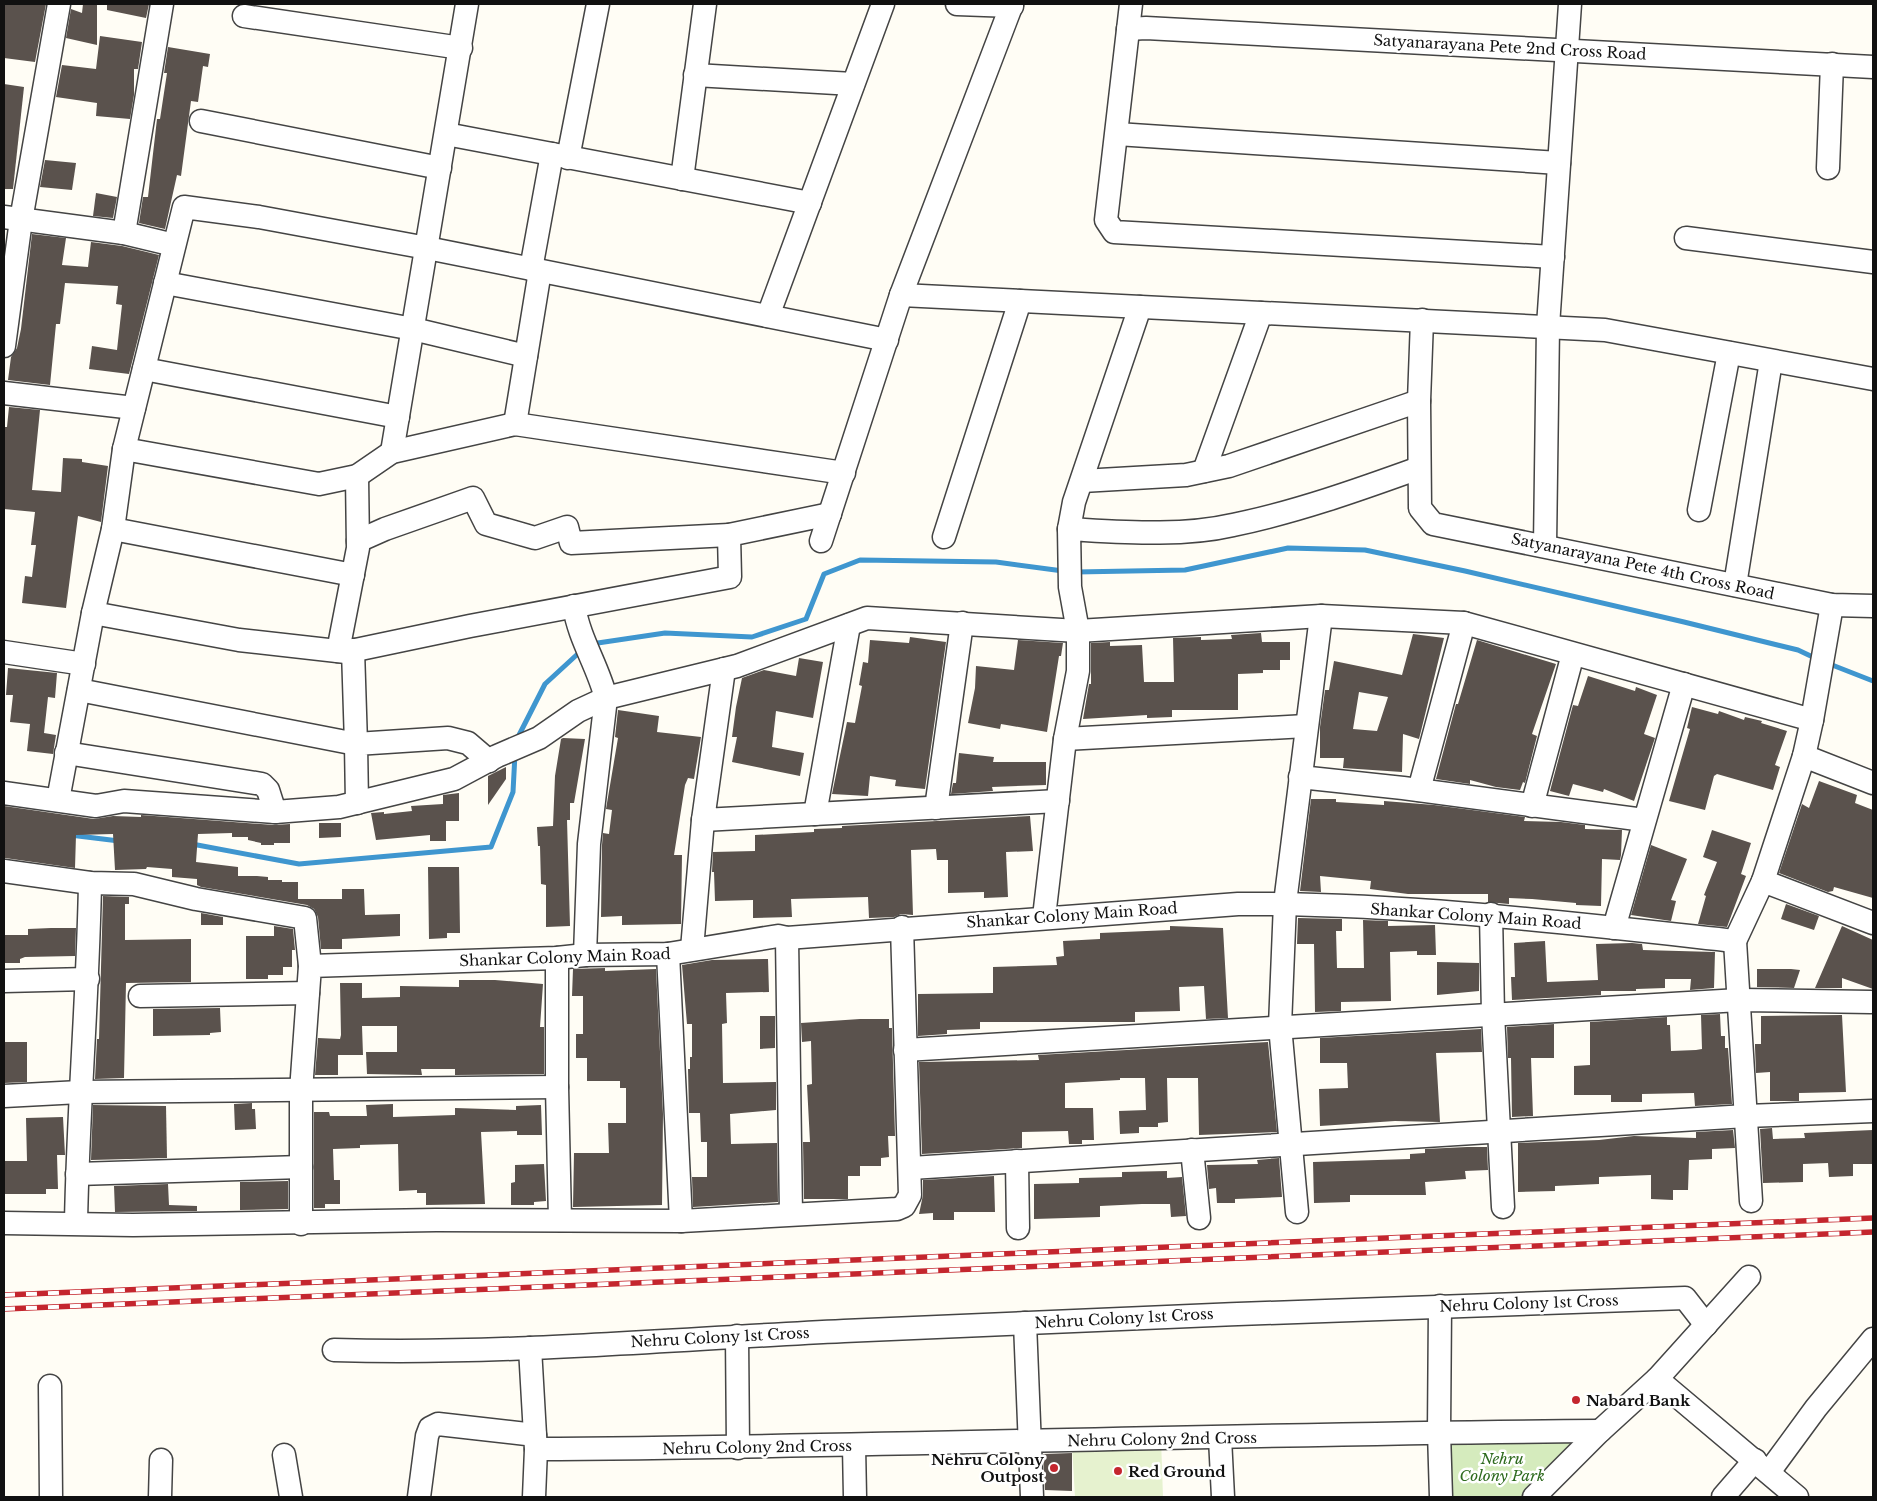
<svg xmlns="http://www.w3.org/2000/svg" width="1877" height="1501" font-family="'Libre Baskerville',serif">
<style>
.green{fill:#d5ebbd}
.pitch{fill:#e6f2cf}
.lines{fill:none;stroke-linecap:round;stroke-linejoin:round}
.stream{stroke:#3f96cf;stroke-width:5}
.building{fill:#5a524d;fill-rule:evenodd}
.minor-casing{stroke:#444;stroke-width:25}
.minor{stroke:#fff;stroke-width:22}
.rail-casing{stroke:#c4262e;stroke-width:5.5}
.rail{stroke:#fff;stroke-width:4;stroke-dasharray:11;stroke-linecap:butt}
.poi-dot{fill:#c4262e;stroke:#fff;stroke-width:2}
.labels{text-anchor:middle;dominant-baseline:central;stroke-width:5;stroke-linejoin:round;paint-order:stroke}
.street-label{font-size:15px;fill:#111;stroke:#fff}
.poi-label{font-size:15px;font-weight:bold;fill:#111;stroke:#fff;text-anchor:start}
.park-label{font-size:15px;font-style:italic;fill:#2f6b1f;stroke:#fff}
</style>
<rect width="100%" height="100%" fill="#fffdf5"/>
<path class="green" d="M1443 1434 1592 1435 1530 1497H1445Z"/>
<path class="pitch" d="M1161 1439 1163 1497H1075L1072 1445Z"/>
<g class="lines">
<g class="stream">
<path d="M1076 572 1185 570 1288 548 1365 550 1465 571 1684 622 1798 650 1817 659"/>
<path d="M591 644 665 633 752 637 806 619 824 574 860 560 996 562 1063 571"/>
<path d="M1827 663 1873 681"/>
<path d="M516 741 545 684 582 650"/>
<path d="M70 835 119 841"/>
<path d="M192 844 299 864 491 847 513 792 515 754"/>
</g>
</g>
<g class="building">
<path d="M4 4H46L35 62 4 58Z"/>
<path d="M83 4H97V45L66 38 71 9 82 13Z"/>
<path d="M107 4H149L146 18 107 10Z"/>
<path d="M100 36 142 42 138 69H134V95L130 119 96 116 97 103 56 97 62 65 96 69Z"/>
<path d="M168 47 210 54 208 67 203 66 198 102 191 101 181 176 177 175 165 229 139 223 143 197H148L157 119H160L167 73H164Z"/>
<path d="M4 84 24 87 13 189H4Z"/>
<path d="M45 160 76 163 72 190 40 187Z"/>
<path d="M96 193 117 197 113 218 93 216Z"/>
<path d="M32 234 66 238 62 265 88 267 91 242 122 246 159 255 129 374 89 369 92 346 117 350 122 305 116 304 118 286 65 283 60 324H56L50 385 8 380 11 357 17 348 21 329Z"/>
<path d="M9 407 40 410 32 490 61 492 63 458 82 459V462L108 466 101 522 78 516 66 608 22 603 25 576 32 577 36 545H31L35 512 4 509V427H7Z"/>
<path d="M1261 633 1262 642H1290V660H1280V670H1263V673L1238 674V710H1172V717L1147 718V715L1083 719 1089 684H1091V643L1110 642V646L1142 645 1144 682H1174L1173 638 1201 637V640L1232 639 1231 635Z"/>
<path d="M1413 634 1444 638 1419 739 1403 734 1402 772 1343 768 1344 758H1320V727L1325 690H1329L1334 661 1402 675ZM1359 692 1388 697 1377 731 1353 729Z"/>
<path d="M910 637 946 642 925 789 895 786 896 780 870 776 868 796 832 794 847 722 855 723 862 686 859 685 863 662 868 663 870 640 909 643Z"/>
<path d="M1018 640 1063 643 1061 656H1059L1047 732 1001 724 1000 729 968 723 975 688 976 666 1014 670Z"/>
<path d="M1477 640 1556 664 1532 734 1537 736 1525 783 1523 782 1520 790 1496 787 1470 780V784L1436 779 1456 704H1458Z"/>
<path d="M799 658 823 662 813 718 776 711 772 747 804 753 800 776 732 762 737 737H732L736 707 742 678 764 670 796 676Z"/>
<path d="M8 668 57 673 55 698 48 697 44 733 56 735 53 754 27 751 30 724 10 722 13 695H6Z"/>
<path d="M1588 676 1635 691 1636 687 1657 695 1644 734 1655 738 1634 801 1604 789 1603 792 1573 784 1569 796 1550 791 1573 705 1578 706Z"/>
<path d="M1692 707 1718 714 1719 711 1744 720 1745 717 1762 721 1761 723 1787 731 1775 765 1780 767 1773 790 1717 774 1714 776 1705 810 1669 801 1690 729 1687 728Z"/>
<path d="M618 710 659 716 657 732 701 737 694 779 688 778 685 785 674 855H682L681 924 622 925V916L601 917 602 845 603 833 609 834 612 810 606 809 618 738 615 737Z"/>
<path d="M563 738 585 739 574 803H570V820H567L570 926 546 927V885L541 884 540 846H538L537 827 553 826 555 776 561 739Z"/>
<path d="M959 753 994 757 993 762H1046V785L992 787 993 791 951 794 953 783H956Z"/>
<path d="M506 767V779L488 805V776Z"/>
<path d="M1819 781 1857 795 1855 803 1873 810V898L1834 887 1833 891 1828 892 1779 873 1802 804 1809 808Z"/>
<path d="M459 793V821H446V841H430V835L376 840 371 813 384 812V814L412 811 411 806 443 804V795Z"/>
<path d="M1311 799H1336V802L1384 805V801L1434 805 1525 817 1524 821 1561 822 1585 825V829L1622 830 1621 855 1620 860 1602 859 1601 906 1576 905V903L1532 899 1509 898V904L1498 903 1488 902V894H1408L1370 889 1371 881 1320 876 1321 892 1300 891Z"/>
<path d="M4 806 94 819 113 816 141 817V815L274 825 290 824V843H274V845H261V843L248 840V837H232V833L198 834 196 862 238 867V876H257L268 877V880H282V882H298V899H342V889H364L365 915 400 914V936L342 939V949H321L318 917 314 909 307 905 201 887 197 885V879L172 877V869L147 867 146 869 115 870 113 834 76 835 75 868 5 858Z"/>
<path d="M1030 816 1033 851 1006 852 1008 897 984 898V892L948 893V860H937L936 849 911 850 913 915 901 914 894 917 869 918 868 897 791 899 792 917 753 918V900L715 901 714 872H712L713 852 755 851V835L814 832V829L842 828V826Z"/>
<path d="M319 823H341V837L319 838Z"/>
<path d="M1712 830 1751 843 1741 874 1746 876 1727 927 1698 924 1706 896 1704 895 1717 862 1703 857Z"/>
<path d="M1651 845 1687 859 1671 900 1676 901 1671 921 1631 915Z"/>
<path d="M428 867H459L460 933H447V938L429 939Z"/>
<path d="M103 896 129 897V904H125V940L191 939V982L126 983 124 1078 95 1079 97 1039H99Z"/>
<path d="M1786 904 1819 916 1814 930 1781 919Z"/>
<path d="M201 913 223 917V925H201Z"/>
<path d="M1298 918 1342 919V931H1336L1337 968H1364L1363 920 1388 921V926L1435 925 1436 955H1417V951L1390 952 1391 1001 1341 1002V1011L1315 1012 1314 944H1297Z"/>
<path d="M274 926 293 929 295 950H292V967H283V975H268V979H246V936H274Z"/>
<path d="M1170 926 1223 928 1228 1018 1206 1019 1204 986 1179 987 1180 1011 1135 1012V1022H980V1029L947 1030V1034L918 1036V994L993 993V967L1057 965 1056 957 1064 956 1063 941 1100 939V933L1170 930Z"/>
<path d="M1842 926 1873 940V989L1842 978V988H1815Z"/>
<path d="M51 928H76L75 956 25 957 20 959V963H5L4 935H28V929Z"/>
<path d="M1545 941 1547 982 1598 980 1596 944 1632 943 1642 944 1643 950 1715 952 1714 988 1690 990 1691 979H1665V988L1636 989V991H1601V995L1512 1000 1511 977H1515L1514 943Z"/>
<path d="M768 959 769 992 726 993 727 1023 722 1024 723 1083 776 1082V1110L730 1114 731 1144 777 1143 778 1202 693 1207 692 1177H707V1142H701L700 1113H689L688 1069H690V1057H692V1024H687L682 965 712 960Z"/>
<path d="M1437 962 1479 963V991L1437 995Z"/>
<path d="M605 968V971L656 969 663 1114 662 1205 573 1207 574 1153H609L608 1123H626V1088H620V1081H587V1058H576V1034H583V996H572L573 969Z"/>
<path d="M1757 969H1791L1800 970 1794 988 1757 987Z"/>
<path d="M459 980H495L543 984 540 1027H544V1074L455 1075V1069H421L422 1075 367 1074 366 1052H397V1026H362L363 1055H338V1075H315L318 1038 340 1039 341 1035 340 983H362V998L400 997V986L459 987Z"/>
<path d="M220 1008 221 1032 210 1033V1035L153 1036V1009Z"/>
<path d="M1720 1014 1721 1036H1725V1048H1728L1732 1104 1695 1106 1694 1093 1642 1094V1102H1611V1095H1574V1066L1590 1065V1022L1667 1017V1025H1670L1671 1051 1696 1050 1702 1049 1701 1015Z"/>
<path d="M1842 1015 1846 1092 1799 1093V1101H1770V1072L1756 1073 1755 1047V1044H1761V1016Z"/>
<path d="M760 1016H775V1048L760 1049Z"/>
<path d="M860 1019H889V1028H892L895 1136H888L889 1157 881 1158V1166H860V1176H848V1199H804L803 1142H810L807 1085 812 1084 811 1041 802 1042 801 1023Z"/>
<path d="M1554 1024V1058H1531L1533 1116 1512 1117 1511 1058H1508L1507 1027Z"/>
<path d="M1481 1029 1482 1052 1436 1053 1440 1122 1395 1121 1320 1126 1319 1089 1348 1088 1347 1063H1320V1038Z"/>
<path d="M4 1042H27V1082L4 1083Z"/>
<path d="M1268 1042 1277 1132 1199 1135 1198 1078H1167L1168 1122 1158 1123V1127H1139V1133L1120 1134 1119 1111 1146 1110 1145 1078H1120V1080L1065 1083V1108H1093L1094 1140H1082V1144H1069L1068 1131 1022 1132V1148L922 1154 919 1062 1039 1060 1038 1055Z"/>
<path d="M252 1103V1109H255L256 1129 235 1130 234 1104Z"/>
<path d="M393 1104V1117L455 1115V1108L516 1110V1106L541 1105 542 1135H517V1131L481 1132 485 1204 426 1205V1193H417V1190L399 1191 398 1144 360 1145V1148L333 1149 334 1180H340V1204H325V1208H314V1112H329L330 1116H367L366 1105Z"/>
<path d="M93 1105 166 1106 167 1158 91 1160Z"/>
<path d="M63 1117 65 1155H57L58 1189H46V1194H4V1161H27L26 1118Z"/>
<path d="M1772 1128 1773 1139 1805 1138 1804 1133 1873 1130V1164H1853V1176L1829 1177 1828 1163 1803 1164V1182L1763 1183 1760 1129Z"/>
<path d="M1733 1130 1735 1148 1712 1149V1159L1689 1160 1688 1190H1673V1200L1651 1199V1175L1599 1177V1184L1555 1186V1191L1518 1192V1143L1599 1140 1634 1136 1696 1138V1132Z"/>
<path d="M1467 1147H1487L1488 1170 1465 1171 1466 1179 1425 1182 1426 1195H1350V1202L1314 1203 1313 1162 1410 1159V1154L1425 1153V1149Z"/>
<path d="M1279 1158 1282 1197 1235 1199V1203H1217L1216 1188 1209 1189 1207 1165 1258 1164 1257 1160Z"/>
<path d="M544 1164 546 1201 534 1202V1205H511V1183L515 1182V1165Z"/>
<path d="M1167 1171V1178L1182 1177 1186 1216 1171 1217 1170 1204H1142L1100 1206V1217L1034 1219V1184L1079 1183V1178L1122 1177V1172Z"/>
<path d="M994 1176 995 1212H954V1220H933V1213L919 1214 923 1195V1180Z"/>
<path d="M288 1181V1209L240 1210V1182Z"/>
<path d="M168 1184 169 1205 197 1206V1211L115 1212 114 1186Z"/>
<path d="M1072 1453V1491L1045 1490 1043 1454Z"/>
</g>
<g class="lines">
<defs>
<g id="minor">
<path d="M957 4 1012 6"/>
<path d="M1131 4 1106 220 1114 232 1553 257"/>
<path d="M244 16 461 48"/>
<path d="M1128 29 1146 28 1873 67"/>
<path d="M695 75 853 84"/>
<path d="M201 121 440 168"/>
<path d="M446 134 810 203"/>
<path d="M1117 134 1559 163"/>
<path d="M568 158 598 4"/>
<path d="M1828 168 1832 64"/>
<path d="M682 179 705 4"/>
<path d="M4 217 124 233 174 245"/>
<path d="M124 233 162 4"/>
<path d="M1686 238 1873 262"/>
<path d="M531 269 552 154"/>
<path d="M165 283 413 329 526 356"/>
<path d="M901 295 1605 330 1873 379"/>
<path d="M768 316 883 4"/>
<path d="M1422 320 1419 401 1420 508 1433 524 1832 605 1873 606"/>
<path d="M4 346 21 220 59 4"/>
<path d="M144 369 398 417"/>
<path d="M4 393 134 408"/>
<path d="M515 424 540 271"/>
<path d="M124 449 319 484 357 476 392 452 515 424 844 473"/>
<path d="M392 452 467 4"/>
<path d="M1204 471 1261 313"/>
<path d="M1082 481 1186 475 1229 466 1419 401"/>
<path d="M1699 510 1729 353"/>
<path d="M113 529 353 575"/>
<path d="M1069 529 1074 502 1140 307"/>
<path d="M944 537 1020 301"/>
<path d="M358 541 385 529 473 498 486 524 535 538 567 527 571 543 729 535"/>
<path d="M821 541 901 295 1012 4"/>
<path d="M1545 546 1548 326 1570 4"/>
<path d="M1735 585 1771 361"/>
<path d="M574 606C579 639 598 666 606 698L589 844 585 955"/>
<path d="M93 613 239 640 346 652 470 626 730 577 729 535 830 514"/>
<path d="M338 651 358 548 357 476"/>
<path d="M4 652 84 664"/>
<path d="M724 669 703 820 1058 801"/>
<path d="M79 690 356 744 353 650"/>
<path d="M1812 720 1832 605"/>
<path d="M1065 739 1306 726"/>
<path d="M66 753 262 784 268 790 275 812"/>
<path d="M1300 777 1403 788 1644 820"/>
<path d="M1419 790 1464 623"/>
<path d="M4 793 96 806 124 801 275 812 339 807 454 779 497 756 539 738 578 711 606 698 737 666 867 618 1078 631 1321 616 1464 623 1812 720 1804 756 1873 783"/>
<path d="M58 800 93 613 113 529 124 449 184 207 259 217 427 248 887 340"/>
<path d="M357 803 356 744 448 738 468 743 489 761"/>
<path d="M1532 806 1573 654"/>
<path d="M936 808 962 623"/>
<path d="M815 814 849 625"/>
<path d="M4 871 90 883 134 884 196 899 305 918 310 966"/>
<path d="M1763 881 1804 756"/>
<path d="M1491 914 1493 1014 1503 1207"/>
<path d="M1044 917 1065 739 1078 671V631L1070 587 1069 529C1123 532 1181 537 1233 525 1296 512 1358 490 1419 468"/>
<path d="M1614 928 1684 684"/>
<path d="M787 938 791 1214"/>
<path d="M1735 941 1751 1201"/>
<path d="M692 949 703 820"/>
<path d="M668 954 681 1221"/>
<path d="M557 958V1087L560 1220"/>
<path d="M4 981 88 979"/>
<path d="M140 996 308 993"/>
<path d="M905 1050 1739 1000 1871 1002"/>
<path d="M4 1096 80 1092 557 1087"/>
<path d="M1192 1150 1199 1218"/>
<path d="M1017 1161 1018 1228"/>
<path d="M911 1168 1746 1116 1873 1111"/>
<path d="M77 1174 301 1167"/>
<path d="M1297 1212 1280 1026 1285 903 1321 616"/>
<path d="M4 1223 133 1225 436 1220 681 1221 897 1209 904 1206 910 1195 902 927"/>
<path d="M76 1223C78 1109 88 996 90 883"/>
<path d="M301 1224V1091L310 966 557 958 585 955 668 954 778 936 787 938 1238 904C1404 903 1570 923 1735 941L1763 881 1873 923"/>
<path d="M1440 1306 1439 1432 1441 1497"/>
<path d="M1025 1323 1032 1497"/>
<path d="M737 1336 738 1448"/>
<path d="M530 1348 535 1435"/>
<path d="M334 1350C504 1355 674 1339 844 1331 1124 1318 1405 1307 1685 1298L1706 1325"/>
<path d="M1657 1379 1797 1497"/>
<path d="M50 1386 51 1497"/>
<path d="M1220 1438 1223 1497"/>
<path d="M854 1446 855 1497"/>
<path d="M284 1455 291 1497"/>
<path d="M1769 1472 1816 1408 1873 1339"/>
<path d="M160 1497 161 1460"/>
<path d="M419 1497 427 1436 430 1428 438 1424 535 1435 536 1449C891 1447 1245 1433 1600 1431"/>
<path d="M534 1497 536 1449"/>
<path d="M1534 1497 1600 1431 1657 1379 1749 1277"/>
<path d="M1723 1497 1755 1460"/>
</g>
</defs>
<use href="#minor" class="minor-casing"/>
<use href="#minor" class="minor"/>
<defs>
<g id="rail">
<path d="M4 1295 1873 1218"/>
<path d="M4 1309 1873 1232"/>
</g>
</defs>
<use href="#rail" class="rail-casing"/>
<use href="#rail" class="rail"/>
</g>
<g class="poi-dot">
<circle cx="1576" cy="1400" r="5"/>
<circle cx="1054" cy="1468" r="5"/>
<circle cx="1118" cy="1471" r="5"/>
</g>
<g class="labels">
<g class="street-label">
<text transform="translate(1510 47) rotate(3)">Satyanarayana Pete 2nd Cross Road</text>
<text transform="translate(1643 566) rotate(12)">Satyanarayana Pete 4th Cross Road</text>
<text transform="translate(1072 915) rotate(-4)">Shankar Colony Main Road</text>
<text transform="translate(1476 916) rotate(4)">Shankar Colony Main Road</text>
<text transform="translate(565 957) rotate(-2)">Shankar Colony Main Road</text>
<text transform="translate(1529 1303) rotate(-2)">Nehru Colony 1st Cross</text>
<text transform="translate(1124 1318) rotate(-3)">Nehru Colony 1st Cross</text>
<text transform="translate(720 1337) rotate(-3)">Nehru Colony 1st Cross</text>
<text transform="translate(1162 1439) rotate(-1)">Nehru Colony 2nd Cross</text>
<text transform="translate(757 1447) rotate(-1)">Nehru Colony 2nd Cross</text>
</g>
<g class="poi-label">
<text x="1586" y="1400">Nabard Bank</text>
<text x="1044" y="1459" text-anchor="end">Nehru Colony<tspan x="1044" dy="17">Outpost</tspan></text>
<text x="1128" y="1471">Red Ground</text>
</g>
<g class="park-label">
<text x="1502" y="1458">Nehru<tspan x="1502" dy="17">Colony Park</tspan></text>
</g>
</g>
<rect width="1877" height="1501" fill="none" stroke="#111111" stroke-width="10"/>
</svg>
